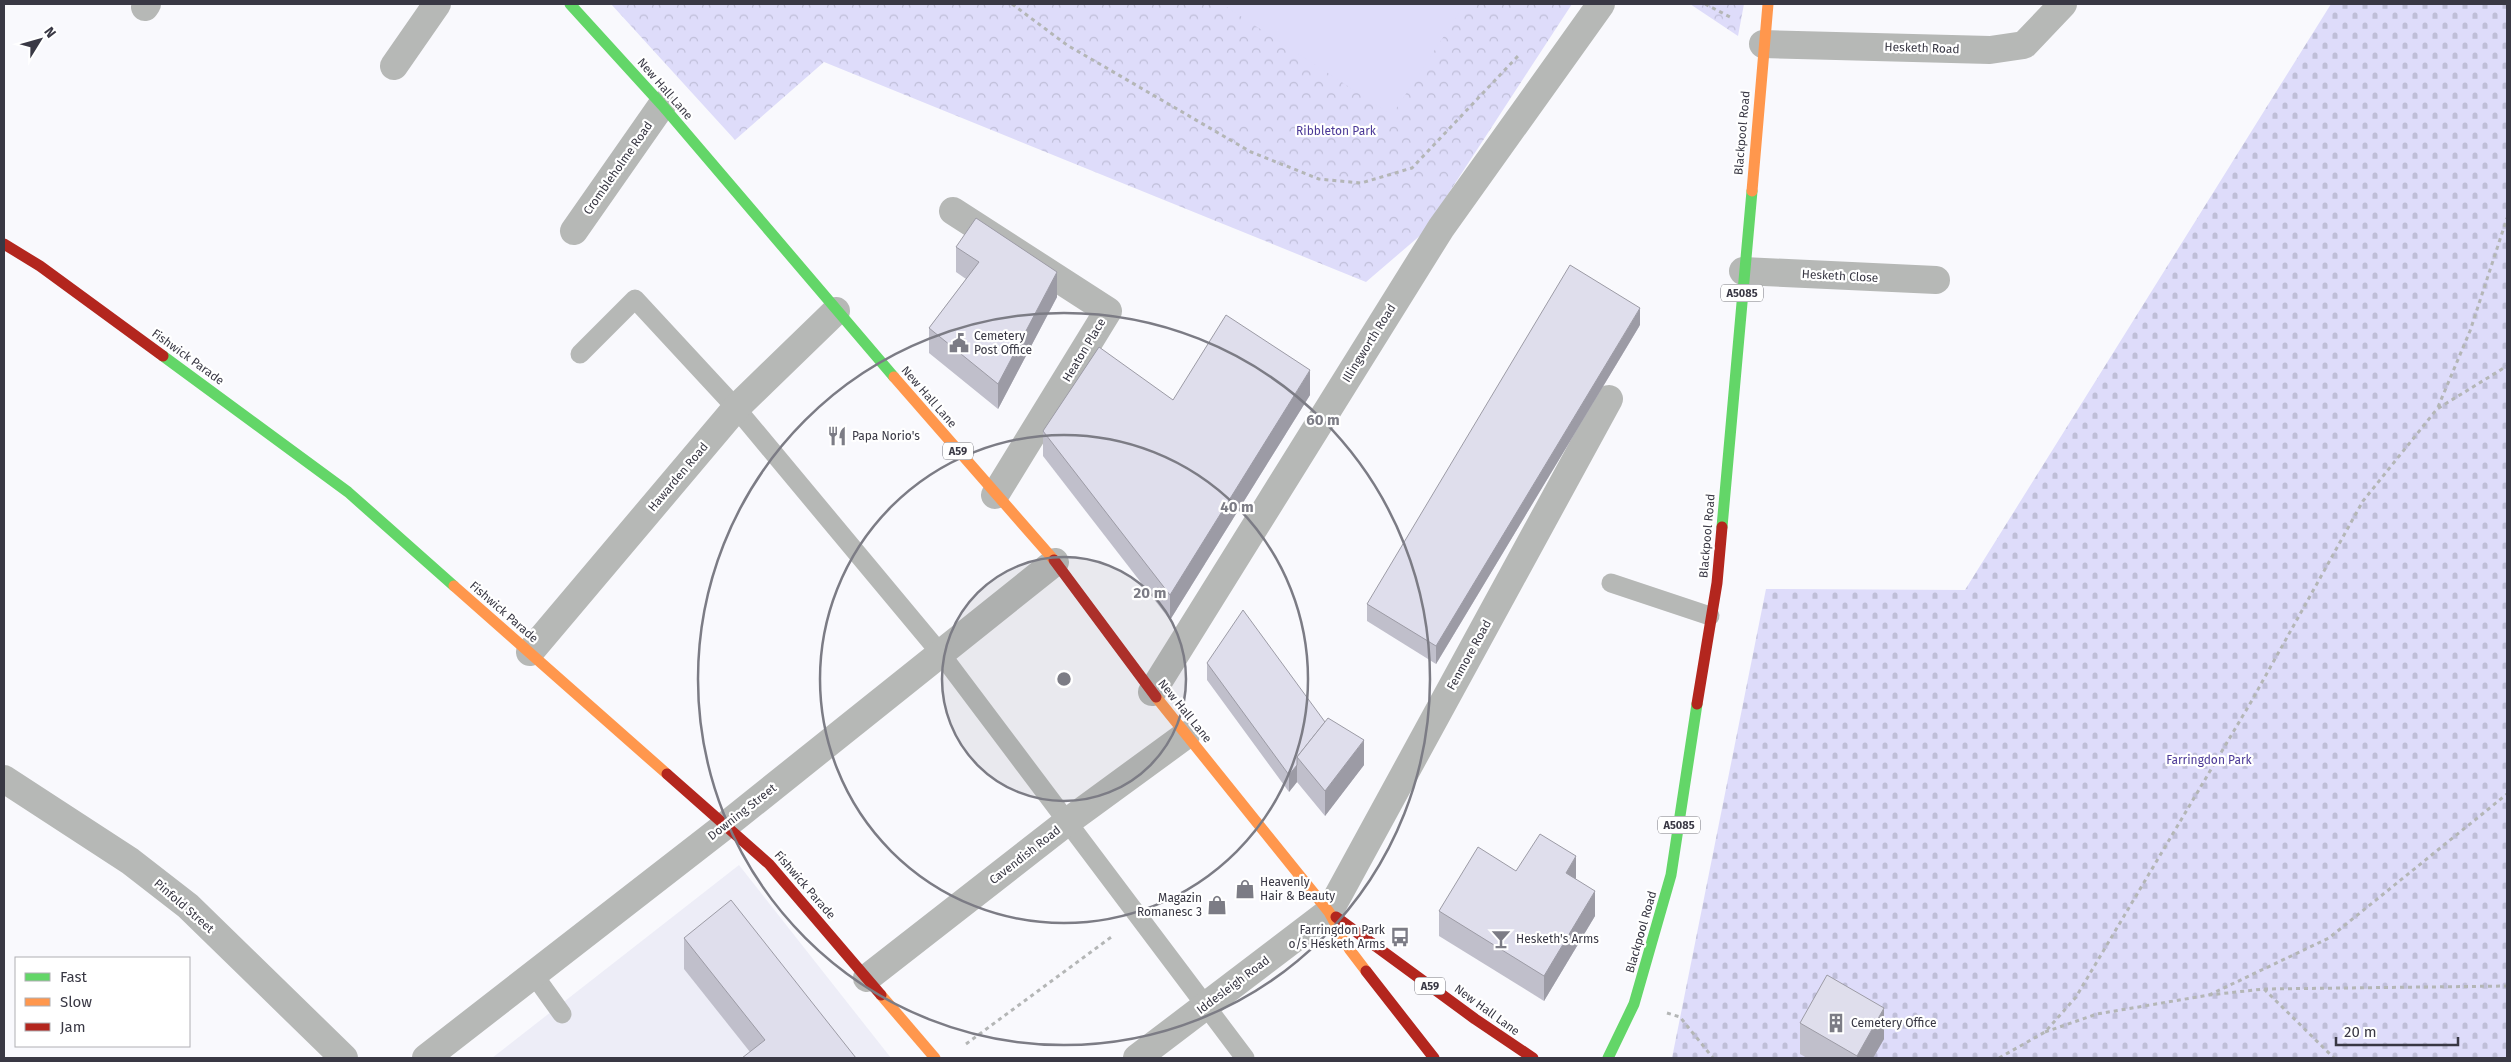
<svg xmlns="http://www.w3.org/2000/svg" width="2511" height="1062" font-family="'Fira Sans',sans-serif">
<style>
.built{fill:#ededf7}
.cemetery{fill:url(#cemetery-stones)}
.park{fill:url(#park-crowns)}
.pitch{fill:#dedcfa}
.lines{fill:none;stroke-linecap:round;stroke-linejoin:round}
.path{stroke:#b4b6b6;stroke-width:3;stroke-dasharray:4 4;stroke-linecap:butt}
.lane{stroke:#b6b8b6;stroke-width:19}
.street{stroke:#b6b8b6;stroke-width:28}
.fast{stroke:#63d668;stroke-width:11}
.slow{stroke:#ff974d;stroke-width:11}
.jam{stroke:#b3261e;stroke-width:11}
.wall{fill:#c0bfcb}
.shaded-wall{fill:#9c9ba5}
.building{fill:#dfdeec;stroke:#9c9ba5}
.ring{fill:none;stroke:#7c7c85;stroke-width:2.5}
.labels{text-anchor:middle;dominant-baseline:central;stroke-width:4.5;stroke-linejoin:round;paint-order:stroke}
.shield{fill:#fff;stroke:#74747c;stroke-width:1}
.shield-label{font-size:11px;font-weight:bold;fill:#393844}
.street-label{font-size:12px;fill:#393844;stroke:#fff}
.park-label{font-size:12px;fill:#4b3997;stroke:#fff}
.poi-label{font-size:12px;fill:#393844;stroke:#fff;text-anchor:start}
.centre{fill:#7c7c85;stroke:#fff;stroke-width:2.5}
.ring-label{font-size:15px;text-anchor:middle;font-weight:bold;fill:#7c7c85;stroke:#fff;stroke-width:4.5;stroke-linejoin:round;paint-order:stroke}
</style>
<defs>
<pattern id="cemetery-stones" width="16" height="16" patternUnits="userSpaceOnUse" patternTransform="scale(1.25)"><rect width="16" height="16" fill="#dedcfa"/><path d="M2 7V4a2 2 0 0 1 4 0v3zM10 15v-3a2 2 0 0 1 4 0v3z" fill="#bfbed8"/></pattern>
<pattern id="park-crowns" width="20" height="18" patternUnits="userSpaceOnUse" patternTransform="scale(1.25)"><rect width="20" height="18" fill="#dedcfa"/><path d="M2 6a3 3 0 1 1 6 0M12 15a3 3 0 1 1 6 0" fill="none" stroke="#bfbed8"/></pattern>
</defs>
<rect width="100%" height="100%" fill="#f9f9fd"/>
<path class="built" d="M739 865 891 1058H492Z"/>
<path class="cemetery" d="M2331 4H2507V1058H1672L1766 589 1965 590Z"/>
<g class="park">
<path d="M611 4H1572L1422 234 1366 282 824 62 735 140Z"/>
<path d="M1690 4H1744L1738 36Z"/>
</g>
<path class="pitch" d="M1222 4H1465L1392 115Z"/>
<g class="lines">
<g class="path">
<path d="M1012 4 1067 45 1251 152 1319 179 1361 183 1412 168 1518 56"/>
<path d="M1705 4 1732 18"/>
<path d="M2438 407 2470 331 2507 218"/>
<path d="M2264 989 2507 986"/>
<path d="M2209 995 2329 938 2507 794"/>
<path d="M1667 1013 1680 1017 1713 1058"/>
<path d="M2045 1032 2097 1014 2209 995 2264 989 2334 1058"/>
<path d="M966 1044 1114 935"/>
<path d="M1999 1058 2045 1032 2076 997 2251 702 2363 501 2437 409 2507 366"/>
</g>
<g class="lane">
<path d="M580 354 635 299 736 408 941 654 1245 1058"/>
<path d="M1611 583 1710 616"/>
<path d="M534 975 562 1014"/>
</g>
<g class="street">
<path d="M145 7 147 4"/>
<path d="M1763 44 1990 50 2024 45 2063 4"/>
<path d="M394 66 437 4"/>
<path d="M953 211 1108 311 995 495"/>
<path d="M574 231 662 105"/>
<path d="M1743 271 1936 280"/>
<path d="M530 652 736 408 836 311"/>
<path d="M1152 692 1441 228 1601 4"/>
<path d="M4 779 130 861 188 906 344 1058"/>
<path d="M867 978 1067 822 1186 735"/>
<path d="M426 1058 726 825 1055 562"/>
<path d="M1137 1058 1329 912 1609 399"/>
</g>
<g class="fast">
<path d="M570 4 662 105 894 377"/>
<path d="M163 356 348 492 454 586"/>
<path d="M1722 527 1752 191"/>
<path d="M1608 1058 1634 1004 1671 875 1697 704"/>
</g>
<g class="slow">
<path d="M1752 191 1768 4"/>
<path d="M894 377 1054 560"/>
<path d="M454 586 667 774"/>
<path d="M1156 697 1329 912 1350 950 1366 971"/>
<path d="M881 995 935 1058"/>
</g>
<g class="jam">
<path d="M4 244 40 266 163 356"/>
<path d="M1054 560 1156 697"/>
<path d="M1697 704 1717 583 1722 527"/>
<path d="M667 774 769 864 881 995"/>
<path d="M1336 917 1475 1019 1533 1058"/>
<path d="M1366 971 1434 1058"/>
</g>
</g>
<g class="wall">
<path d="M956 247 1057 297 998 409 929 353V328L966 279 956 272Z"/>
<path d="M1640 325 1436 664 1367 621V604Z"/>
<path d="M1310 395 1170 620 1043 456V431L1173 400Z"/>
<path d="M1207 663 1325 722 1364 765 1325 816 1297 782 1289 792 1207 680Z"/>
<path d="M1516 871 1576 880 1595 916 1544 1001 1439 936V911Z"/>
<path d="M684 938 856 1058 750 1052 684 969Z"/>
<path d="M1800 1023 1884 1039 1873 1058H1807L1800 1054Z"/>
</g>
<g class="shaded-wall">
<path d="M1057 272V297L998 409V384Z"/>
<path d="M1640 308V325L1436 664V646Z"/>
<path d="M1310 370V395L1170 620V595Z"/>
<path d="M1364 740V765L1325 816V791Z"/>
<path d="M1297 765V782L1289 792V775Z"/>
<path d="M1576 856V881L1566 873Z"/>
<path d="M1595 891V916L1544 1001V976Z"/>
<path d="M1884 1008V1039L1873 1058H1857V1056Z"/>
</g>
<g class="building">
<path d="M976 218 1057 272 998 384 929 328 979 262 956 247Z"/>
<path d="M1570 265 1640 308 1436 646 1367 604Z"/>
<path d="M1226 315 1310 370 1170 595 1043 431 1099 347 1173 400Z"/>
<path d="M1243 610 1325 722 1297 757V765L1289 775 1207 663Z"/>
<path d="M1328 718 1364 740 1325 791 1297 757Z"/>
<path d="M1540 834 1576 856 1566 873 1595 891 1544 976 1439 911 1478 847 1516 871Z"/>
<path d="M731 900 856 1058H742L765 1040 684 938Z"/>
<path d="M1827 975 1884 1008 1857 1056 1800 1023Z"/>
</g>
<circle cx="1064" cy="679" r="122" fill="#7c7c85" fill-opacity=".12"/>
<g class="ring">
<circle cx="1064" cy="679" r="122"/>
<circle cx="1064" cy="679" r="244"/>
<circle cx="1064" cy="679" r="366"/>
</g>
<defs>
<symbol id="civic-bare" viewBox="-9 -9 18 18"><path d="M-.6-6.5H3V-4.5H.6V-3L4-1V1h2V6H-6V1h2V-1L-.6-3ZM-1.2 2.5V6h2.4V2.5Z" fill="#7c7c85" stroke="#fff" stroke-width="2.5" paint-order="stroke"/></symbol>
<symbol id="restaurant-bare" viewBox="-9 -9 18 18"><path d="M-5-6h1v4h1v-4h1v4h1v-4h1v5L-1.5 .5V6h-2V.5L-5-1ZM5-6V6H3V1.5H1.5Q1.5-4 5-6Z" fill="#7c7c85" stroke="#fff" stroke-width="2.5" paint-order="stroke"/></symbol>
<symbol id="shop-bare" viewBox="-9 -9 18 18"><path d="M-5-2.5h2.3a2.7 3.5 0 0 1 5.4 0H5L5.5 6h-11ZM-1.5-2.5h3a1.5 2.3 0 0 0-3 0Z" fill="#7c7c85" stroke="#fff" stroke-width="2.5" paint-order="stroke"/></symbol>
<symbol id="bus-bare" viewBox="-9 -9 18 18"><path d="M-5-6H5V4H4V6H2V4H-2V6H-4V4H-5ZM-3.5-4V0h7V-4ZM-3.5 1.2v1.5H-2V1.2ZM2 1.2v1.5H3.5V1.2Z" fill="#7c7c85" stroke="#fff" stroke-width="2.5" paint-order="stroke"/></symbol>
<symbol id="bar-bare" viewBox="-9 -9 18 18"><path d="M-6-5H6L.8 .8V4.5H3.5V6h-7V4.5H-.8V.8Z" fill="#7c7c85" stroke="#fff" stroke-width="2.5" paint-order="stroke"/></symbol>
<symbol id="building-bare" viewBox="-9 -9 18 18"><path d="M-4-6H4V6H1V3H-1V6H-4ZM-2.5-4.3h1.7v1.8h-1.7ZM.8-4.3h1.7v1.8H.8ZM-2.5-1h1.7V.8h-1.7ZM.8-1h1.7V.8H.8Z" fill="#7c7c85" stroke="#fff" stroke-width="2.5" paint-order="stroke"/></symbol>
</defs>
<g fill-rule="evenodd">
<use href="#civic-bare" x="945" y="329" width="28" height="28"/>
<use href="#restaurant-bare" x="823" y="422" width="28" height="28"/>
<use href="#shop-bare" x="1231" y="875" width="28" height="28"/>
<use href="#shop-bare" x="1203" y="891" width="28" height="28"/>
<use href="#bus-bare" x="1386" y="923" width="28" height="28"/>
<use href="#bar-bare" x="1487" y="925" width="28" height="28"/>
<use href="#building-bare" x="1822" y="1009" width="28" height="28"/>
</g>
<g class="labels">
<g class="shield">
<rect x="1721" y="284.5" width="42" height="17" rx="4"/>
<rect x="943" y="442.5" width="30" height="17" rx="4"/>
<rect x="1658" y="816.5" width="42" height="17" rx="4"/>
<rect x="1415" y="977.5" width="30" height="17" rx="4"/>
</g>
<g class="shield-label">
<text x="1742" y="293">A5085</text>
<text x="958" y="451">A59</text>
<text x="1679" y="825">A5085</text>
<text x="1430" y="986">A59</text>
</g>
<g class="street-label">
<text transform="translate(1922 48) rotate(2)">Hesketh Road</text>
<text transform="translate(665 89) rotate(49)">New Hall Lane</text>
<text transform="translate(1742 133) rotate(-85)">Blackpool Road</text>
<text transform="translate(618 168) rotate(-55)">Crombleholme Road</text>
<text transform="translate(1840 276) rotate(3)">Hesketh Close</text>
<text transform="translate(1369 343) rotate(-58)">Illingworth Road</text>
<text transform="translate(1084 350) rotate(-59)">Heaton Place</text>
<text transform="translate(188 357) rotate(36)">Fishwick Parade</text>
<text transform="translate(929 397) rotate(49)">New Hall Lane</text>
<text transform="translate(678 477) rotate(-50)">Hawarden Road</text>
<text transform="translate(1707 536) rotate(-85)">Blackpool Road</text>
<text transform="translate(504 612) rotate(41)">Fishwick Parade</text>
<text transform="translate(1469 655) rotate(-61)">Fenmore Road</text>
<text transform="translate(1185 711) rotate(51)">New Hall Lane</text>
<text transform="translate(742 812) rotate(-38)">Downing Street</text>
<text transform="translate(1025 855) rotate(-38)">Cavendish Road</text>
<text transform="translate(805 885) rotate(49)">Fishwick Parade</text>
<text transform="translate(184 906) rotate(41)">Pinfold Street</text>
<text transform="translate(1641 932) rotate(-74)">Blackpool Road</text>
<text transform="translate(1233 985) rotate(-37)">Iddesleigh Road</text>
<text transform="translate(1487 1010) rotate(36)">New Hall Lane</text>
</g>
<g class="park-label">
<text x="1336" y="131">Ribbleton Park</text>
<text x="2209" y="760">Farringdon Park</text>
</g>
<g class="poi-label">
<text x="974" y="336">Cemetery<tspan x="974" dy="14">Post Office</tspan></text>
<text x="852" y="436">Papa Norio's</text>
<text x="1260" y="882">Heavenly<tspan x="1260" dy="14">Hair &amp; Beauty</tspan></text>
<text x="1202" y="898" text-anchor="end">Magazin<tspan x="1202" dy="14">Romanesc 3</tspan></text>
<text x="1385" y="930" text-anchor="end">Farringdon Park<tspan x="1385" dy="14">o/s Hesketh Arms</tspan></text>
<text x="1516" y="939">Hesketh's Arms</text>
<text x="1851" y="1023">Cemetery Office</text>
</g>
</g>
<circle cx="1064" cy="679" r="8" class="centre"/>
<g class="ring-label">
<text x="1323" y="425">60 m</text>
<text x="1237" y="512">40 m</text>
<text x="1150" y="598">20 m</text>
</g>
<rect width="2511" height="1062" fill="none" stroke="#393844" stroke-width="10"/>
<rect x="15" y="957" width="175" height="90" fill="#ffffff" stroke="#b0afb4"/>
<rect x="25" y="973" width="25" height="8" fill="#63d668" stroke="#b0afb4"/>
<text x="60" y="982" font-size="15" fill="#393844">Fast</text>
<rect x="25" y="998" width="25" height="8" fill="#ff974d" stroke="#b0afb4"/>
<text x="60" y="1007" font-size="15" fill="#393844">Slow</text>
<rect x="25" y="1023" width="25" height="8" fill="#b3261e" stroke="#b0afb4"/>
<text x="60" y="1032" font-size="15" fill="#393844">Jam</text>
<g transform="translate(40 40) rotate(53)" stroke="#ffffff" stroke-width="4" paint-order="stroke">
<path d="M0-4L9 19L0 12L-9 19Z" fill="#393844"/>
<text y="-8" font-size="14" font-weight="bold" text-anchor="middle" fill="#393844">N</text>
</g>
<path d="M2336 1037v8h122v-8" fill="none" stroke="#393844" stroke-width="2.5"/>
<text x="2344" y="1037" font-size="15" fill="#393844" stroke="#ffffff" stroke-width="4" paint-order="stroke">20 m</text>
</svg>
